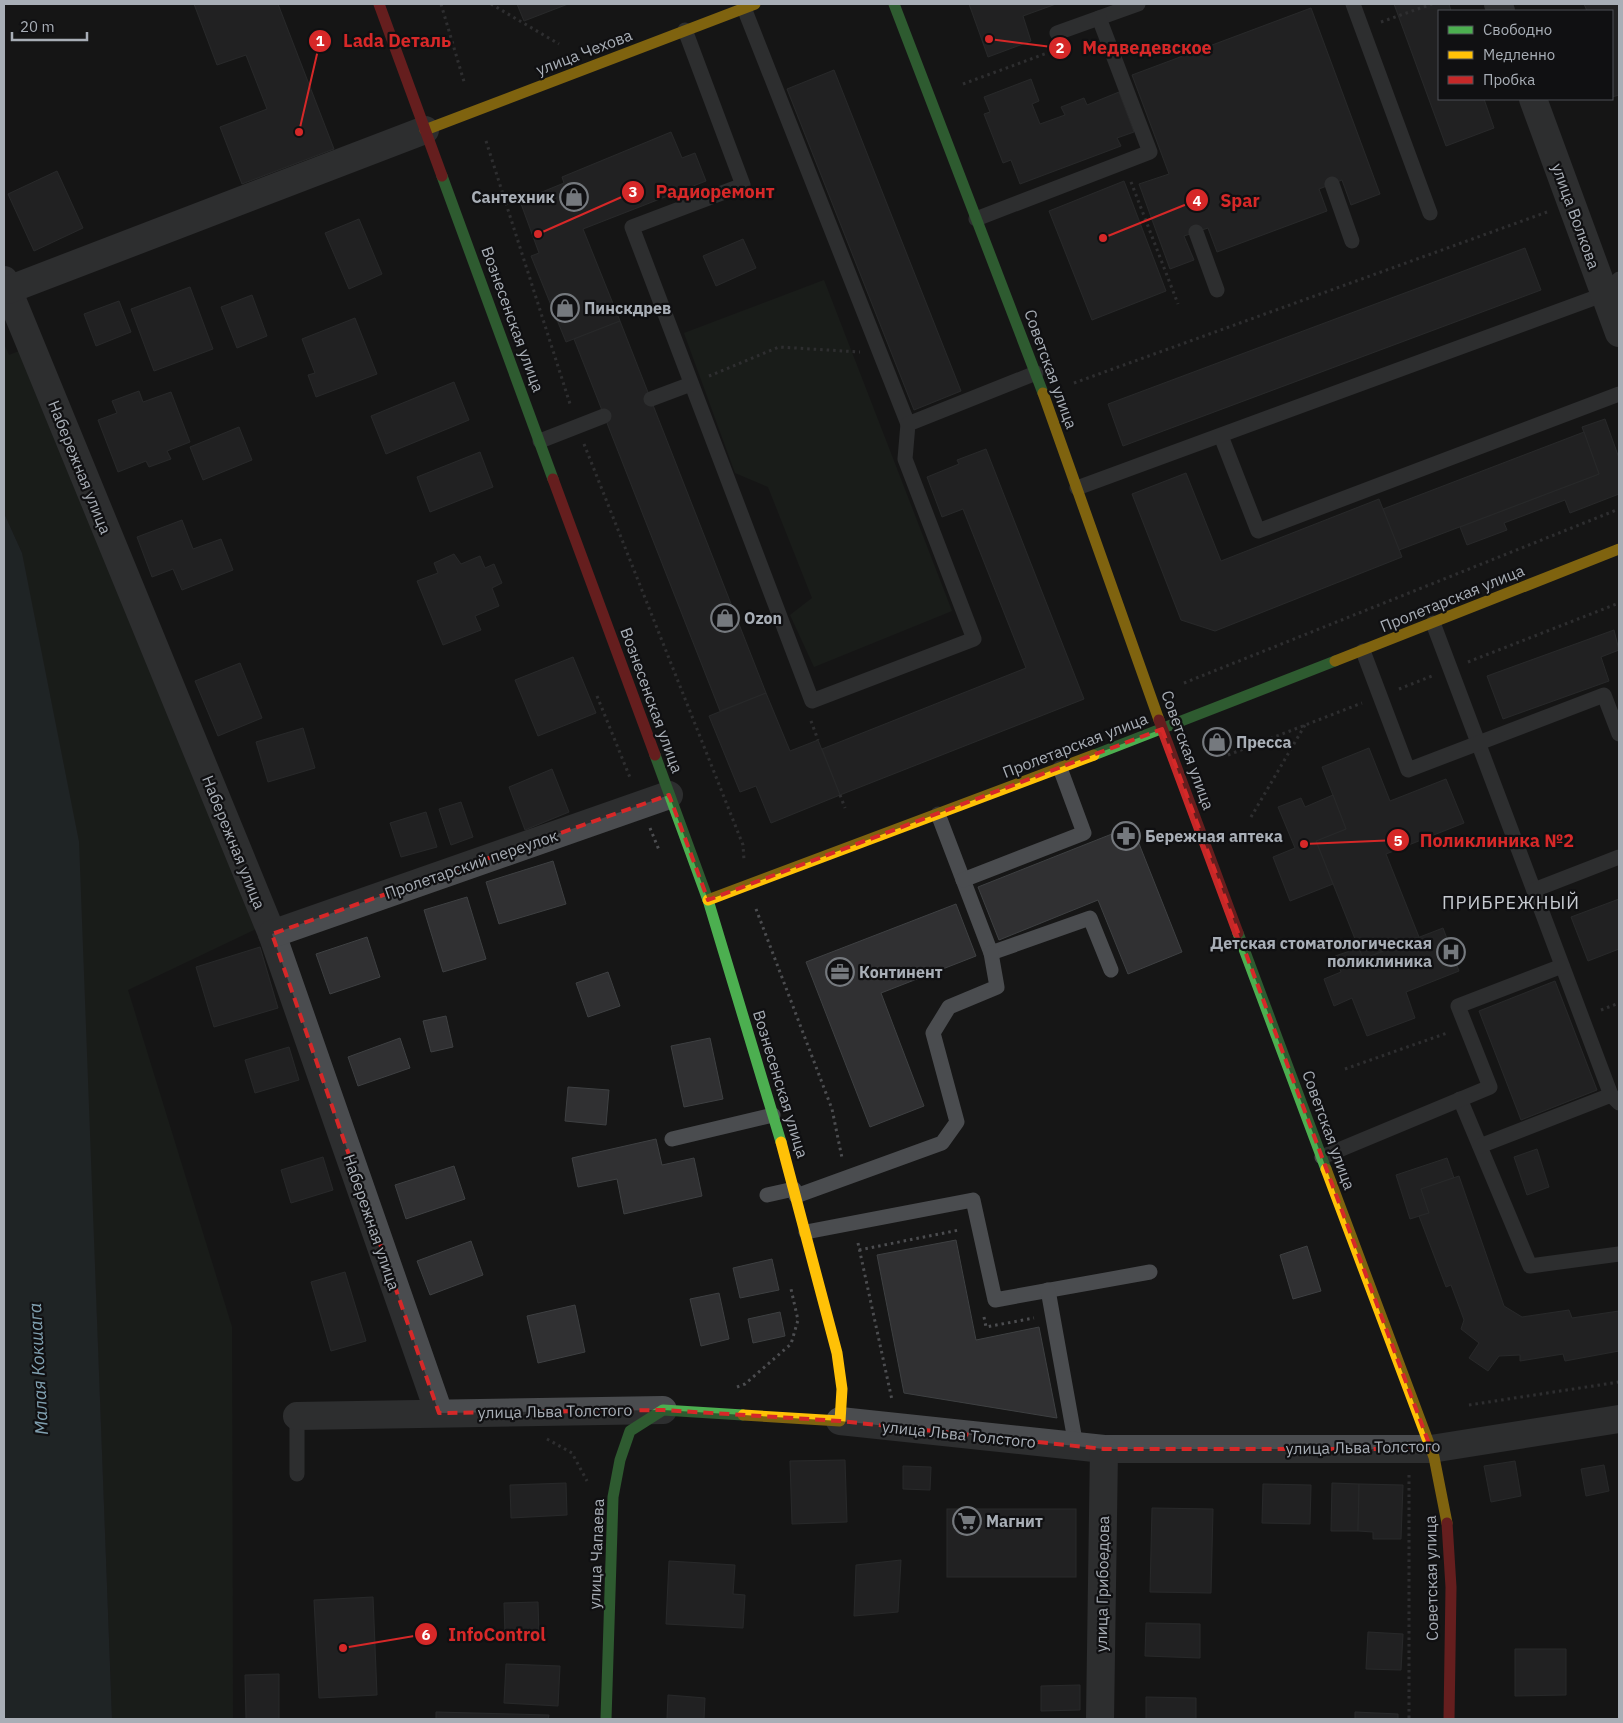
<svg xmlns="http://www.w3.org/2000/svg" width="1623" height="1723" font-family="'IBM Plex Sans',sans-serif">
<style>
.green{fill:#1e241e}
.water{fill:#2c3539}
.building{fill:#303032;stroke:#3e4042}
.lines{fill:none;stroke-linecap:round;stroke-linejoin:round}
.path{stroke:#4c4d50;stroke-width:3;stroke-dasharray:2.5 4;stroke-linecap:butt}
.lane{stroke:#4a4c4f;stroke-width:15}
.street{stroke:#4a4c4f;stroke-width:28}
.fast{stroke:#4caf50;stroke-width:11}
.slow{stroke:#ffc107;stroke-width:11}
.jam{stroke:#c62828;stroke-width:11}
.marked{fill:none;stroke:#d62828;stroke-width:4;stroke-dasharray:10 6;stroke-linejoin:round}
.labels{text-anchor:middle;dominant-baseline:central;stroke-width:4.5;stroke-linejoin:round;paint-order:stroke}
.street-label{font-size:16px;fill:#a8aeb6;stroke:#101012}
.poi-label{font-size:16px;font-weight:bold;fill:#a8aeb6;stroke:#101012;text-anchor:start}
.neighbourhood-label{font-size:18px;letter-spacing:1px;fill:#c8ccd2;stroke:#101012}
.water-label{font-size:18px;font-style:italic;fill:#80a0b0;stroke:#101012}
.leader{fill:none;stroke:#d62828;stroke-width:2}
.callout-dot{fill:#d62828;stroke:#101012;stroke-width:2}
.mark-label{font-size:15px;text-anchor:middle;font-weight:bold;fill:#fff}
.callout-label{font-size:18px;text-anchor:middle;font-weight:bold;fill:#d62828;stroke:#101012;stroke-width:4.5;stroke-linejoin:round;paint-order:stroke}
</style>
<rect width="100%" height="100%" fill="#161616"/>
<g class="green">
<path d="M824 280 952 611 814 667 790 615 812 598 768 487 735 473 684 333Z"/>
<path d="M4 344 9 355 27 348 260 927 128 990 232 1327 233 1719H112L95 1275 22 553 4 513Z"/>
</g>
<path class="water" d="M4 513 22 553 79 842 112 1719H4Z"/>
<g class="building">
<path d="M194 4H278L334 149 242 184 220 127 267 109 246 55 217 65Z"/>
<path d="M517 4H568L524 21Z"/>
<path d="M969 4H1056L1023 16 1031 41 988 57Z"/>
<path d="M1394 4H1449L1451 11H1439V99H1484L1494 128 1446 146Z"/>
<path d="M1584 4H1619V95L1612 97V11H1587Z"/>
<path d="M1311 8 1380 194 1351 205 1342 180 1332 184 1319 189 1327 211 1217 252 1208 228 1184 236 1194 260 1170 269 1139 184 1169 174 1132 75Z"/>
<path d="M834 70 961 391 914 410 787 89Z"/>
<path d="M1031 79 1039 101 1032 104 1040 124 1065 115 1061 107 1084 98 1087 105 1119 92 1134 132 1117 138 1121 146 1020 184 1011 160 1003 163 984 114 990 112 984 97Z"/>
<path d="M671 132 682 158 695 153 706 181 583 229 620 321 566 342 531 256 539 253 520 201 564 183 562 177Z"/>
<path d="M57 171 83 228 34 251 8 194Z"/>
<path d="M1124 181 1166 291 1092 320 1049 211Z"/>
<path d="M359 219 382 274 349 289 325 233Z"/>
<path d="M743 239 756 268 716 286 703 256Z"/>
<path d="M1525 248 1541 290 1123 446 1108 404Z"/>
<path d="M190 287 213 349 154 371 131 309Z"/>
<path d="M252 295 267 336 237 348 221 307Z"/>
<path d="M119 301 131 332 96 346 84 314Z"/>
<path d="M355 318 377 374 316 397 308 375 315 373 302 339Z"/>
<path d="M620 321 766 693 720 711 574 339Z"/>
<path d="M454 382 469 420 386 454 371 416Z"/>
<path d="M139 391 143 402 171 392 190 442 167 451 171 459 149 467 146 461 118 472 98 420 117 413 112 401Z"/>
<path d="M1605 419 1619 458V494L1570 513 1565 500 1504 523 1507 530 1467 545 1460 527 1599 474 1582 427Z"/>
<path d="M239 427 252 460 203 480 190 447Z"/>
<path d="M1584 432 1599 474 1399 550 1383 509Z"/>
<path d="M986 449 1084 699 840 795 822 749 1026 668 963 509 942 517 927 477 959 464 957 460Z"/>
<path d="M480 452 493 487 430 512 417 477Z"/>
<path d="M1186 473 1221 561 1379 499 1402 557 1215 631 1181 620 1132 494Z"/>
<path d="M182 520 193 549 221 539 233 570 182 590 173 569 152 577 137 537Z"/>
<path d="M454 554 461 564 480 556 485 568 494 564 502 583 492 588 499 606 475 616 481 630 443 645 417 581 438 573 434 563Z"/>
<path d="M1614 630 1619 650 1601 657 1609 681 1503 719 1487 676Z"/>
<path d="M573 657 596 713 538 736 515 680Z"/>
<path d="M240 663 262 718 218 736 195 681Z"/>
<path d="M766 693 790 751 818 740 840 795 771 823 756 786 740 792 709 716Z"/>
<path d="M303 728 315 768 268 782 256 742Z"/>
<path d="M1369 748 1390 801 1446 779 1464 823 1386 854 1419 937 1363 959 1316 841 1346 829 1322 767Z"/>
<path d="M552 769 569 812 525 830 509 787Z"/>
<path d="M1333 795 1346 829 1316 841 1333 884 1290 901 1273 857 1295 848 1278 807 1301 798 1305 807Z"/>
<path d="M461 802 473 837 451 845 439 809Z"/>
<path d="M426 812 437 847 401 857 390 823Z"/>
<path d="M1132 826 1182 952 1128 974 1098 900 999 940 978 887Z"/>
<path d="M553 861 566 904 499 924 486 882Z"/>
<path d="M467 897 486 959 443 972 424 910Z"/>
<path d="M1619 899V949L1588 961 1571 917Z"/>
<path d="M956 904 976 956 881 993 924 1106 870 1127 806 962Z"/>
<path d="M1443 928 1459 971 1406 992 1415 1018 1367 1036 1352 998 1334 1006 1324 979 1341 972 1335 956 1359 948 1363 959Z"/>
<path d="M367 937 380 977 330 994 316 954Z"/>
<path d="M260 947 278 1008 214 1027 196 967Z"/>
<path d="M608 972 620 1006 588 1017 576 983Z"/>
<path d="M1555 981 1597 1090 1521 1120 1479 1011Z"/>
<path d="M446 1016 453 1047 431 1052 423 1021Z"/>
<path d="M400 1038 410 1068 358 1086 348 1057Z"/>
<path d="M710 1038 723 1099 684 1107 671 1046Z"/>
<path d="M289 1047 299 1080 255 1093 245 1060Z"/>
<path d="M568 1087 609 1090 606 1125 565 1121Z"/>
<path d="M656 1139 662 1165 694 1158 702 1196 624 1214 617 1179 578 1187 572 1158Z"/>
<path d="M1537 1149 1549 1187 1527 1195 1514 1157Z"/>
<path d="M323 1157 333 1190 291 1203 281 1170Z"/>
<path d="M1447 1158 1454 1178 1421 1189 1429 1213 1410 1219 1396 1175Z"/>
<path d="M454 1166 465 1199 406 1219 395 1185Z"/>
<path d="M1459 1176 1504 1306 1522 1317 1569 1310 1572 1318 1619 1311V1351L1565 1361 1563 1354 1520 1361V1355L1499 1356 1488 1371 1469 1358 1479 1343 1461 1329 1464 1320 1451 1285 1446 1287 1419 1216 1429 1213 1421 1189Z"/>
<path d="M956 1240 976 1340 1039 1327 1057 1418 904 1393 877 1255Z"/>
<path d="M471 1241 483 1275 430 1295 417 1261Z"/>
<path d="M1307 1246 1321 1291 1293 1299 1280 1255Z"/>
<path d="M772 1259 779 1290 740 1298 733 1268Z"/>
<path d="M345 1272 366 1341 331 1351 311 1282Z"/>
<path d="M719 1293 729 1339 701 1346 690 1299Z"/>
<path d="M575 1305 585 1352 538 1363 527 1316Z"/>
<path d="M780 1312 785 1336 753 1343 748 1319Z"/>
<path d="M845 1460 847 1522 792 1524 790 1461Z"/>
<path d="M1515 1461 1521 1496 1491 1502 1484 1466Z"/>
<path d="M1604 1465 1609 1491 1586 1496 1581 1469Z"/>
<path d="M903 1466 931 1467 930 1490 903 1489Z"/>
<path d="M566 1483 567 1515 511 1518 510 1485Z"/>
<path d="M1332 1483 1359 1484 1358 1531H1331Z"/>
<path d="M1263 1484 1311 1485 1310 1524 1262 1523Z"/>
<path d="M1359 1484 1403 1485 1401 1539H1373V1532L1358 1531Z"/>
<path d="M1152 1508 1213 1509 1211 1593 1150 1592Z"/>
<rect x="947" y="1509" width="129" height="68"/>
<path d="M901 1560 898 1612 854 1616 856 1565Z"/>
<path d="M669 1561 735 1565 733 1594 745 1595 743 1628 666 1624Z"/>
<path d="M373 1597 377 1695 319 1698 314 1600Z"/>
<path d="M538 1602 539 1634 505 1635 504 1603Z"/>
<path d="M1146 1623 1200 1624V1658L1145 1656Z"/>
<path d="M1368 1632 1403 1634 1401 1670 1366 1669Z"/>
<path d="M1515 1649H1566V1695L1515 1696Z"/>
<path d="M506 1664 560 1666 558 1706 504 1703Z"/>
<path d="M279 1674V1719H246L245 1675Z"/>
<path d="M1080 1685V1710L1041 1711V1686Z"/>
<path d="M668 1695 705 1698 704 1719H667Z"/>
<path d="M1146 1697 1196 1698V1719H1146Z"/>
<path d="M436 1712 549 1715 548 1719H436Z"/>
<path d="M1355 1712 1398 1714V1719H1355Z"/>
</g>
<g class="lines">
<g class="path">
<path d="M441 4 465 85"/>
<path d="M491 4 559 44"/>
<path d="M1381 22 1432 4"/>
<path d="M963 84 1050 52"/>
<path d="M486 141 571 407"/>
<path d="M1131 182 1178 304"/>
<path d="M709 376 779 347 860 352"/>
<path d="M1074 383 1547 212"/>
<path d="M584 444 743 845 744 860"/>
<path d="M1468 662 1619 603"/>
<path d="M1184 683 1619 509"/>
<path d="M1399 689 1432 676"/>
<path d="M597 696 631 780"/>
<path d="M811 721 818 740"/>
<path d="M1228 755 1362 703"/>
<path d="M840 795 845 808"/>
<path d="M1251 817 1305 725"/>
<path d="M650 828 659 850"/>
<path d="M756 909 832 1109 842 1158"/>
<path d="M1601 1010 1619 1003"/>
<path d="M1345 1069 1447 1033"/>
<path d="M858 1243 892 1400"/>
<path d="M859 1250 959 1230"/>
<path d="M984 1317 986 1327 1034 1318"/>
<path d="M737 1387 745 1384 791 1344 798 1320 791 1289"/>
<path d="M1469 1405 1619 1382"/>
<path d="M547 1439 572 1453 587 1481"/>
<path d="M1409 1475V1719"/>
</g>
<g class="lane">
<path d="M1353 4 1430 213"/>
<path d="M744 8 908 424"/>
<path d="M685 30 743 185 632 227 812 701 974 639 905 459 908 424 1036 373"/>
<path d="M1057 33 1138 4"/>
<path d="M1332 184 1352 241"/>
<path d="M976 219 1150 152 1099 18"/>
<path d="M1196 232 1217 290"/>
<path d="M651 399 691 384"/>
<path d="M1221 436 1258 531 1619 394"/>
<path d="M540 441 604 416"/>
<path d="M1077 488 1605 294 1619 279"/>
<path d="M1433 623 1611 1095"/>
<path d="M1363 651 1408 770 1604 695 1619 734"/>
<path d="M938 814 991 953 1090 918 1111 970"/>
<path d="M963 880 1084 833 1060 768"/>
<path d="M1534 890 1619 857"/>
<path d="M1460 1099 1530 1266 1619 1254"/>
<path d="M672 1139 773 1115"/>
<path d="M1480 1146 1611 1095 1619 1103"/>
<path d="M1322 1157 1490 1087 1458 1006 1562 966"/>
<path d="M767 1195 794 1189"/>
<path d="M796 1196 942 1143 957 1122 933 1033 949 1007 997 987 991 953"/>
<path d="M806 1232 973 1200 995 1300 1150 1272"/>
<path d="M1048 1290 1076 1446"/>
<path d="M297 1416V1474"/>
</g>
<g class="street">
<path d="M1498 4 1501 11"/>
<path d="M1533 99 1619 333"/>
<path d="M4 280 272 934 439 1413"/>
<path d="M8 290 425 130"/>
<path d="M272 934 669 795"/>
<path d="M297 1416 663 1410"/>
<path d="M840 1421 1104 1449H1431L1619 1419"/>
<path d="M1100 1719 1104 1449"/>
</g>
<g class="fast">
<path d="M894 4 1043 393"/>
<path d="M442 176 553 479"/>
<path d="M655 755 708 900 781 1142"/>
<path d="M1094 755 1335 661"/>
<path d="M1238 933 1326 1169"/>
<path d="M606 1719 613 1497 620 1460 630 1431 663 1410 743 1415"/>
</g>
<g class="slow">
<path d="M425 130 755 4"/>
<path d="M1043 393 1159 720"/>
<path d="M1335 661 1619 549"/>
<path d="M708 900 1094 755"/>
<path d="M1326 1169 1434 1457 1447 1523"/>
<path d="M743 1415 840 1421 842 1389 837 1353 781 1142"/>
</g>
<g class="jam">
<path d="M379 4 442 176"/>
<path d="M553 479 655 755"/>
<path d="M1159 720 1238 933"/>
<path d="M1447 1523 1451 1587 1449 1719"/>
</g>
</g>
<path d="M0 0H1623V1723H0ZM1162 729 1431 1449H1104L840 1421 663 1410 439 1413 272 934 669 795 708 900Z" fill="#161616" fill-opacity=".55" fill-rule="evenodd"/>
<path class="marked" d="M1162 729 1431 1449H1104L840 1421 663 1410 439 1413 272 934 669 795 708 900Z"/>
<defs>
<symbol id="shop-ring" viewBox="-11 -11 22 22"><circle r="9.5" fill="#101012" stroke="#75797e" stroke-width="1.5"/><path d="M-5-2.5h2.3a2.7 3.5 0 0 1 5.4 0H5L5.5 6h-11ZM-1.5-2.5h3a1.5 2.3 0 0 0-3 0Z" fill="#75797e"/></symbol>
<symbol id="pharmacy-ring" viewBox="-11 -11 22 22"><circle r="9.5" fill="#101012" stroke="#75797e" stroke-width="1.5"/><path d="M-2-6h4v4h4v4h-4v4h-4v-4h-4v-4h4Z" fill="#75797e"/></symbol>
<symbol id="hospital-ring" viewBox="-11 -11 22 22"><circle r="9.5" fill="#101012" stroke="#75797e" stroke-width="1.5"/><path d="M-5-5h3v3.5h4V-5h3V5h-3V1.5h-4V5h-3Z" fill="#75797e"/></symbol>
<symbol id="office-ring" viewBox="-11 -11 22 22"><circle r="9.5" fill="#101012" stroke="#75797e" stroke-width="1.5"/><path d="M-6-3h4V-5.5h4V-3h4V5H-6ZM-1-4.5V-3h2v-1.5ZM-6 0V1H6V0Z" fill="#75797e"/></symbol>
<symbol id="supermarket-ring" viewBox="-11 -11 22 22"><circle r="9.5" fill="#101012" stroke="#75797e" stroke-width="1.5"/><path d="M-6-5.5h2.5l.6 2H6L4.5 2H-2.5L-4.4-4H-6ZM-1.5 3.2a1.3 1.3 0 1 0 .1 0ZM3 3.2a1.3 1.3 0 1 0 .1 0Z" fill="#75797e"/></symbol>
</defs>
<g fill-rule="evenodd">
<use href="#shop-ring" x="558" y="181" width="32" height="32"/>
<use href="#shop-ring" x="549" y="292" width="32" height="32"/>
<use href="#shop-ring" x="709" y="602" width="32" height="32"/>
<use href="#shop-ring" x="1201" y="726" width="32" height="32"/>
<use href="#pharmacy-ring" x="1110" y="820" width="32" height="32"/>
<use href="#hospital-ring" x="1435" y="936" width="32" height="32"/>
<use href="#office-ring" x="824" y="956" width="32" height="32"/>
<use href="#supermarket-ring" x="951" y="1505" width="32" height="32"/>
</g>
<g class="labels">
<g class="street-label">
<text transform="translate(584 52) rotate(-21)">улица Чехова</text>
<text transform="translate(1576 216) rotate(70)">улица Волкова</text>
<text transform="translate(513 319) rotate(70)">Вознесенская улица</text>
<text transform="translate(1051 369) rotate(70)">Советская улица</text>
<text transform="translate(80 467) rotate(68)">Набережная улица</text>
<text transform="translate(1452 598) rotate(-22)">Пролетарская улица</text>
<text transform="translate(652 700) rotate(70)">Вознесенская улица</text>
<text transform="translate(1075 745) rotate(-21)">Пролетарская улица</text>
<text transform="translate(1188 750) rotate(70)">Советская улица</text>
<text transform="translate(234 842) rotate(68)">Набережная улица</text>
<text transform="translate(471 864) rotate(-19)">Пролетарский переулок</text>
<text transform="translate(781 1084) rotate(73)">Вознесенская улица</text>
<text transform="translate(1329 1130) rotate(70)">Советская улица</text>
<text transform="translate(372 1222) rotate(71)">Набережная улица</text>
<text transform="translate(555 1411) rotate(-1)">улица Льва Толстого</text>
<text transform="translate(959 1434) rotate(6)">улица Льва Толстого</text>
<text transform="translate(1363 1447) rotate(-1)">улица Льва Толстого</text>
<text transform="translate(596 1554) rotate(-88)">улица Чапаева</text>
<text transform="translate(1431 1578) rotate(-91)">Советская улица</text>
<text transform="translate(1102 1584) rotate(-89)">улица Грибоедова</text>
</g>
<g class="poi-label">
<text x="555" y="197" text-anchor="end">Сантехник</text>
<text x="584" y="308">Пинскдрев</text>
<text x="744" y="618">Ozon</text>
<text x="1236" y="742">Пресса</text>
<text x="1145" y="836">Бережная аптека</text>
<text x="1432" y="943" text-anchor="end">Детская стоматологическая<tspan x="1432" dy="18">поликлиника</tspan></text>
<text x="859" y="972">Континент</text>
<text x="986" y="1521">Магнит</text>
</g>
<g class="neighbourhood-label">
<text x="1511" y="902">ПРИБРЕЖНЫЙ</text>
</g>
<g class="water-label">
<text transform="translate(38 1369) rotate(-93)">Малая Кокшага</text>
</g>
</g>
<path class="leader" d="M299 132L320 41M989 39L1060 48M538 234L633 192M1103 238L1197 200M1304 844L1398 840M343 1648L426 1634"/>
<g class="callout-dot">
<circle cx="299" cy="132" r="5"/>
<circle cx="989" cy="39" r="5"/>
<circle cx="538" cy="234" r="5"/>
<circle cx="1103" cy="238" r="5"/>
<circle cx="1304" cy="844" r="5"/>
<circle cx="343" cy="1648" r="5"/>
<circle cx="320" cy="41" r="12"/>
<circle cx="1060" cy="48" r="12"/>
<circle cx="633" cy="192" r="12"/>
<circle cx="1197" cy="200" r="12"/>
<circle cx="1398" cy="840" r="12"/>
<circle cx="426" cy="1634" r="12"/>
</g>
<g class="mark-label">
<text x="320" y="46">1</text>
<text x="1060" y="53">2</text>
<text x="633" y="197">3</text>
<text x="1197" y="206">4</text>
<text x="1398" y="846">5</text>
<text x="426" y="1640">6</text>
</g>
<g class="callout-label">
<text x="397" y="47">Lada Dеталь</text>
<text x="1147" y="54">Медведевское</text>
<text x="715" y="198">Радиоремонт</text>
<text x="1240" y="207">Spar</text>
<text x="1497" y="847">Поликлиника №2</text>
<text x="497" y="1641">InfoControl</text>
</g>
<rect width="1623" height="1723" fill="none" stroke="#a8aeb6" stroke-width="10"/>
<rect x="1438" y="10" width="175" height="90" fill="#101012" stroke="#4d4f54"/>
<rect x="1448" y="26" width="25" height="8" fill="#4caf50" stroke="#4d4f54"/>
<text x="1483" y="35" font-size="15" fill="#a8aeb6">Свободно</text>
<rect x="1448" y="51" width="25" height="8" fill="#ffc107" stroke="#4d4f54"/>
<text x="1483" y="60" font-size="15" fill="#a8aeb6">Медленно</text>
<rect x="1448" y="76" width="25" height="8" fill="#c62828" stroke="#4d4f54"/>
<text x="1483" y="85" font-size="15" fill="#a8aeb6">Пробка</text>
<path d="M12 32v8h75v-8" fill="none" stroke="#a8aeb6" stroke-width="2.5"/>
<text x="20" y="32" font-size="15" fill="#a8aeb6" stroke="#101012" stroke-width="4" paint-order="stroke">20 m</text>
</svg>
